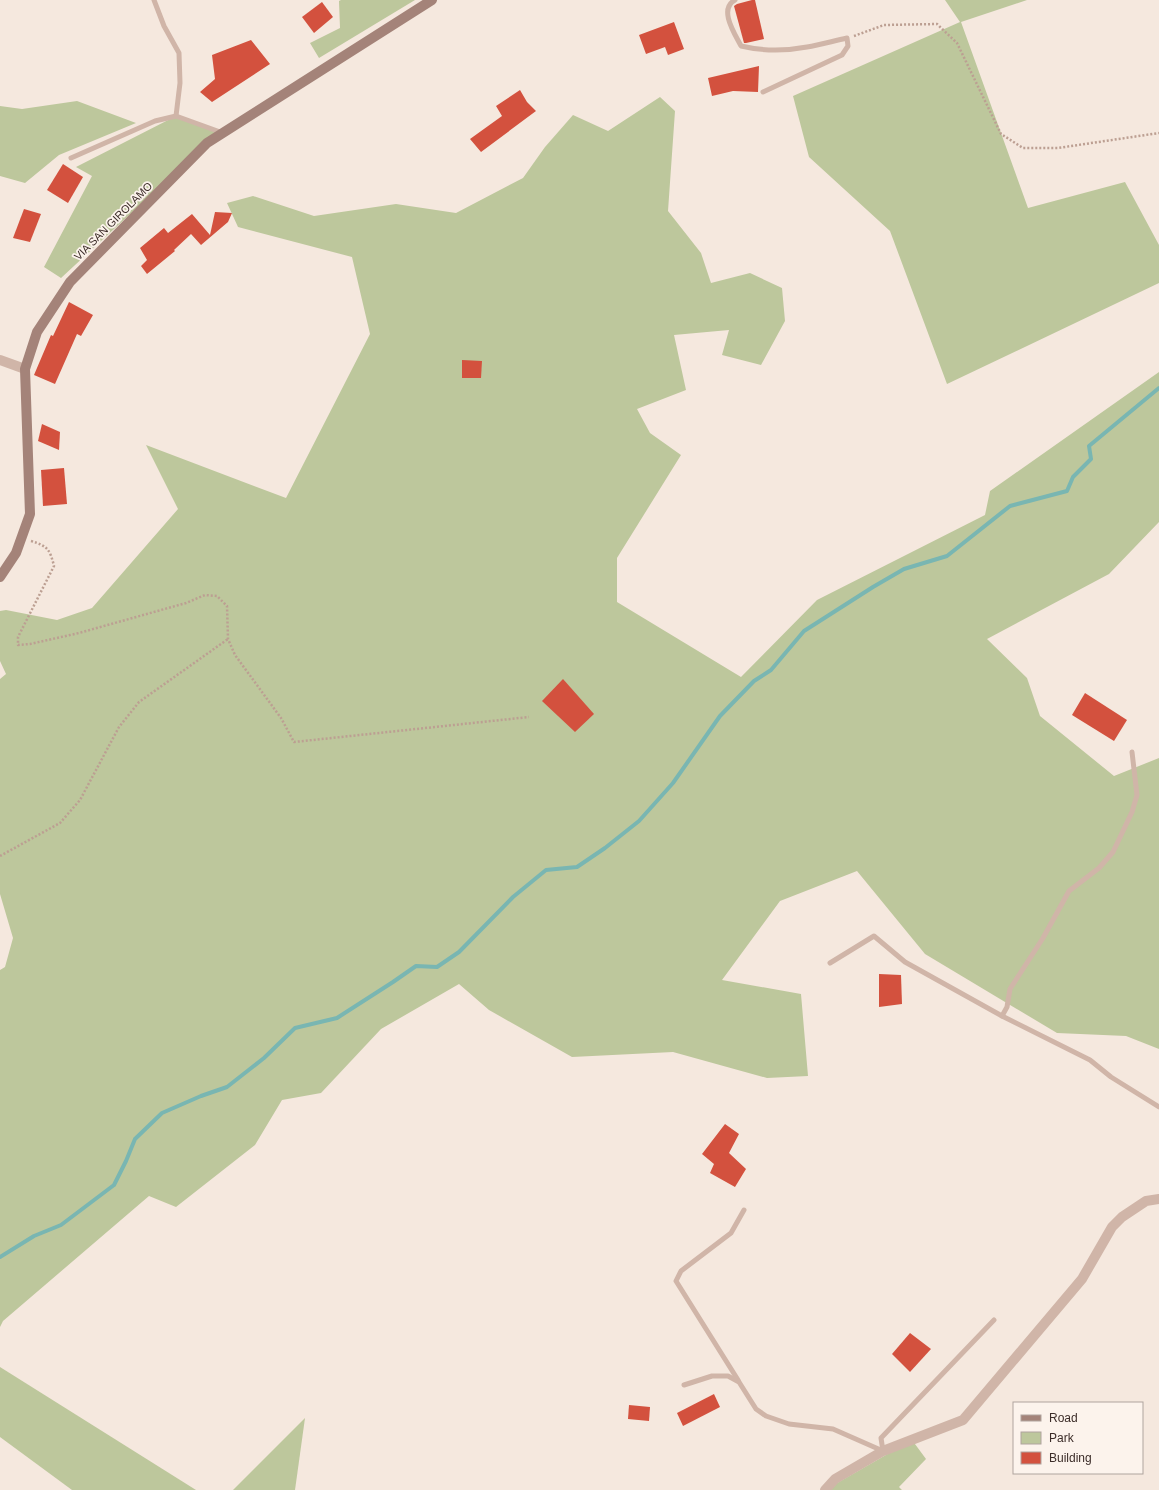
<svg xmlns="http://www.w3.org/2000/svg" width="1159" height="1490" font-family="Arial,sans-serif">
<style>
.green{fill:#bdc79c}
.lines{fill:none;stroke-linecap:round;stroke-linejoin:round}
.stream{stroke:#79b6b2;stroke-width:4}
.building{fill:#d3513e}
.path{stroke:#bc9f92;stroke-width:2.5;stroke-dasharray:2 2;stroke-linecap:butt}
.lane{stroke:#d0b5a8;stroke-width:5}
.street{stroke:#d0b5a8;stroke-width:10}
.secondary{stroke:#a48379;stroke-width:10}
.labels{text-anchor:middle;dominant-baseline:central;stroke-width:3.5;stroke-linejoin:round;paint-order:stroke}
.street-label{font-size:11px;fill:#3c2d29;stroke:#fcf3ec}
</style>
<rect width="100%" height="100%" fill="#f5e8de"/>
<g class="green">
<path d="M341 0H415L319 58 310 43 340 28 339 1Z"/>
<path d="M945 0H1027L961 22 1028 208 1125 182 1159 245V283L947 384 890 231 809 157 793 96 960 22Z"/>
<path d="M660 97 675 111 668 211 701 253 711 283 750 273 782 288 785 321 761 365 722 355 729 330 674 335 686 390 637 409 650 433 681 455 617 558V602L741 677 817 600 985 515 990 491 1159 372V522L1109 574 987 639 1027 678 1040 716 1114 776 1159 758V1049L1126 1036 1057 1033 925 954 857 871 780 901 722 980 801 994 808 1076 767 1078 673 1052 572 1057 489 1010 459 984 381 1029 321 1093 282 1100 255 1145 176 1207 149 1196 3 1321 0 1327V970L5 967 13 938 0 894V679L6 674 0 661V611L6 610 57 620 92 608 178 509 146 445 286 498 370 334 352 257 238 227 227 203 253 196 314 216 396 204 456 213 523 178 545 147 573 115 608 131Z"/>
<path d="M77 101 136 123 59 155 25 183 0 176V106L22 109Z"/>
<path d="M176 116 223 133 207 143 61 278 44 267 92 176 76 167Z"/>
<path d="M0 1367 196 1490H72L0 1437Z"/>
<path d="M305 1418 295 1490H233Z"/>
<path d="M912 1440 926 1459 899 1487 902 1490H825Z"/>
</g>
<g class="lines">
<path class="stream" d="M0 1257 34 1236 61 1225 114 1185 126 1161 135 1139 162 1113 201 1096 227 1087 264 1058 295 1028 337 1018 393 982 416 966 437 967 459 952 513 897 546 870 577 867 605 848 639 821 673 783 720 716 754 681 771 670 804 631 873 587 904 569 947 556 1010 506 1067 491 1073 477 1091 459 1089 446 1159 388"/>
</g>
<g class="building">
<path d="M752 0H755L764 39 746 43H744L734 6 737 4Z"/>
<path d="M322 2 333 17 314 33 302 17Z"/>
<path d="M674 22 684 49 668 55 665 47 646 54 639 35Z"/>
<path d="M251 40 270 64 212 102 200 92 215 79 212 55Z"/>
<path d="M759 66 758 92 733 91 712 96 708 78Z"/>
<path d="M520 90 527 102 536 111 481 152 470 139 502 116 496 106Z"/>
<path d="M63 164 83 177 68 203 47 190Z"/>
<path d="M24 209 41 214 30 242 13 238Z"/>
<path d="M215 212 232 213 228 222 201 245 191 234 174 250 175 251 147 274 141 266 147 260 140 248 164 228 168 233 192 214 210 235Z"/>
<path d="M69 302 93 315 81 336 77 334 55 384 34 375 51 335 53 336Z"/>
<path d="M462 360 482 361 481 378H462Z"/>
<path d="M42 424 60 432 59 450 38 441Z"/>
<path d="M64 468 67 504 43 506 41 470Z"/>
<path d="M563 679 594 714 575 732 542 701Z"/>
<path d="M1085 693 1127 720 1114 741 1072 715Z"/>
<path d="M879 974 901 975 902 1004 879 1007Z"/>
<path d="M725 1124 739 1134 729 1153 746 1169 735 1187 710 1173 714 1164 702 1154Z"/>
<path d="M910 1333 931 1349 910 1372 892 1354Z"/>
<path d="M714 1394 720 1407 683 1426 677 1413Z"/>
<path d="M629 1405 650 1407 649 1421 628 1419Z"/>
</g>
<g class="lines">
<g class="path">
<path d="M854 36 884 25 937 24 957 43 1001 134 1023 148H1058L1159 133"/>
<path d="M31 541C48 546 50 550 54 566L18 637V645L30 644 79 633 186 603 205 595 217 596 227 606 228 639 235 655 281 718 294 742 529 717"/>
<path d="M0 856 60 823 80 800 119 727 139 702 228 639"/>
</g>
<g class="lane">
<path d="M154 0 164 26 179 53 180 83 176 116"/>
<path d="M735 0C718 9 735 34 741 46 762 51 786 51 807 47 820 45 833 41 847 38L848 46 842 55 763 92"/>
<path d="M71 158 155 121 176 116 223 133"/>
<path d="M830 963 874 936 905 962 1002 1016 1007 1007 1010 989 1043 938 1069 891 1099 868 1113 852 1132 812 1137 795 1132 752"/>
<path d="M1002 1016 1090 1060 1111 1077 1159 1107"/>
<path d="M738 1380 676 1281 681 1271 731 1233 744 1210"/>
<path d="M684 1385 712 1376H728L739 1382 756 1409 766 1416 789 1424 833 1429 883 1451 881 1438 994 1320"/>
</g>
<g class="street">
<path d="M0 360 25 369"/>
<path d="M825 1490 835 1479 883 1451 963 1420 1082 1279 1112 1227 1122 1217 1146 1201 1159 1199"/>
</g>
<path class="secondary" d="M0 577 16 553 30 514 25 369 37 332 70 282 207 143 432 0"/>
</g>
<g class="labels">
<g class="street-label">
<text transform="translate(113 221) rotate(-45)">VIA SAN GIROLAMO</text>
</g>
</g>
<rect x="1013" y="1402" width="130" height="72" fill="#fcf3ec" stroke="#afa49e"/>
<rect x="1021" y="1415" width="20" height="6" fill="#a48379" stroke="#afa49e"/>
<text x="1049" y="1422" font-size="12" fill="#3c2d29">Road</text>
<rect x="1021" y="1432" width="20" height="12" fill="#bdc79c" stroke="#afa49e"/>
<text x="1049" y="1442" font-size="12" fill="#3c2d29">Park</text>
<rect x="1021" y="1452" width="20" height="12" fill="#d3513e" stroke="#afa49e"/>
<text x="1049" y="1462" font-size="12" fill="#3c2d29">Building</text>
</svg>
